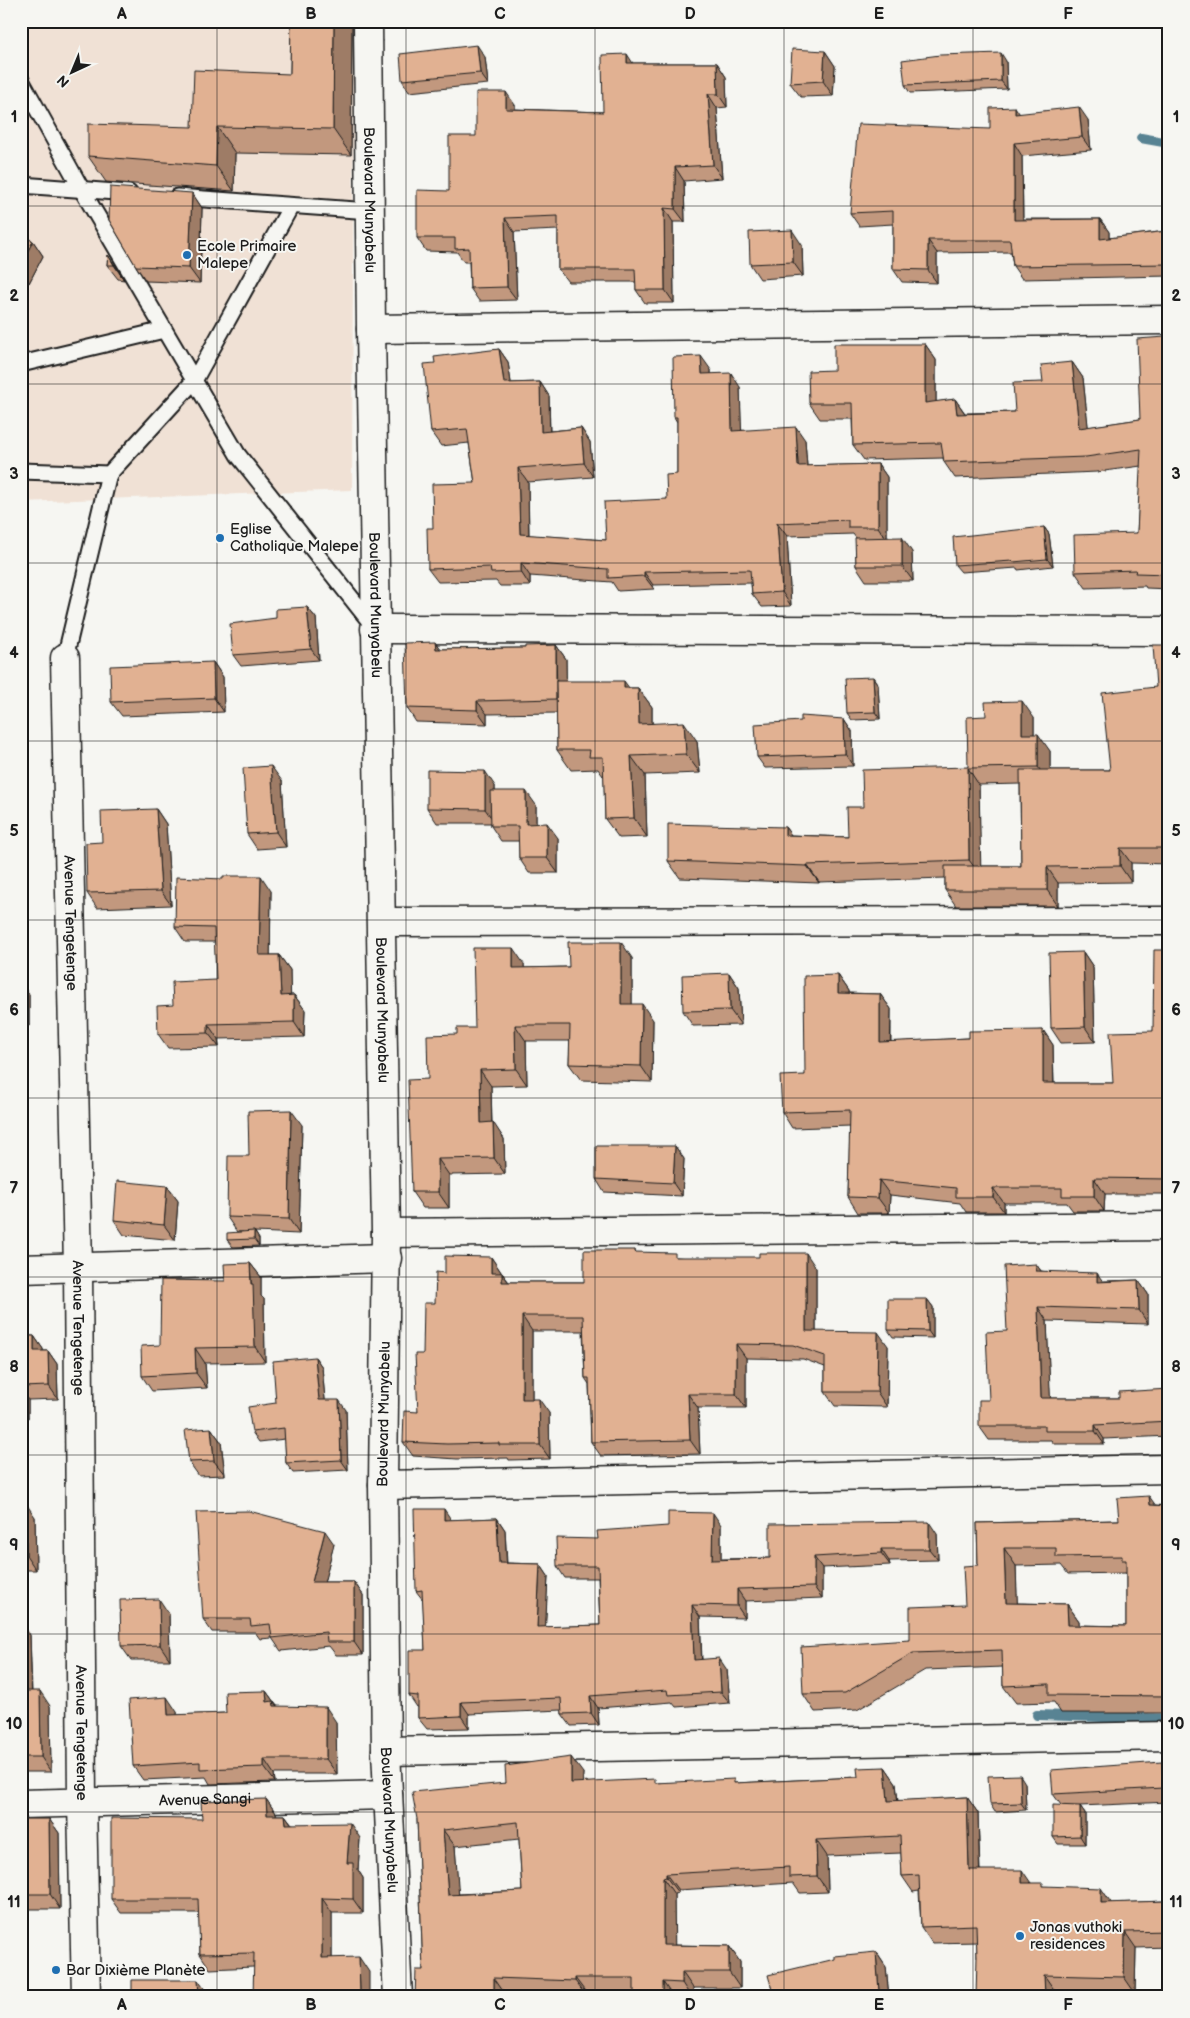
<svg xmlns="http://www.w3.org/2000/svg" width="1190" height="2018" font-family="'Balsamiq Sans',sans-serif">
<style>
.built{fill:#f0e1d5}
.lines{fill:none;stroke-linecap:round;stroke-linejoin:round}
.stream{stroke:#598393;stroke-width:10}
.lane-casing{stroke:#1c1c1c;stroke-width:19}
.street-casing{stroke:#1c1c1c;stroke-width:31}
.secondary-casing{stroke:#1c1c1c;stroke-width:31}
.lane{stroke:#f6f6f2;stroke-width:15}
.street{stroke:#f6f6f2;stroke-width:28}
.secondary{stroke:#f6f6f2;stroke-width:28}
.wall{fill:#c2987e;stroke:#1c1c1c;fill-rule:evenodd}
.shaded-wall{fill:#9e7c66;stroke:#1c1c1c}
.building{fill:#e1b192;stroke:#1c1c1c;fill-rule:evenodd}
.grid{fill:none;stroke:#1c1c1c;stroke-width:1;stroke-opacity:0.55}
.poi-dot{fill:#1f6fb2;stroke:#f6f6f2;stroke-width:2}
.labels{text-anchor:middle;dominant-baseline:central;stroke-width:4;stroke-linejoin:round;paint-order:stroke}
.street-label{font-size:15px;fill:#1c1c1c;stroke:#f6f6f2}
.poi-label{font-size:15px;fill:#1c1c1c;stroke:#f6f6f2;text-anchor:start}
.neatline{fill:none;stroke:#1c1c1c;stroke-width:2}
.grid-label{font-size:16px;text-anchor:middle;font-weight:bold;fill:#1c1c1c}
</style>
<rect width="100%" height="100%" fill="#f6f6f2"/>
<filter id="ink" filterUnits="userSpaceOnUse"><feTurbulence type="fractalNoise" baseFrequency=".02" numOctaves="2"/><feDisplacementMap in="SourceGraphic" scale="10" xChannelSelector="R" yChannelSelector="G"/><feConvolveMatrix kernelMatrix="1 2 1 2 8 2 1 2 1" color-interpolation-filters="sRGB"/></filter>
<g filter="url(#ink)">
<path class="built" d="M21 21H354L352 490 21 502Z"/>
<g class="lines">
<g class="stream">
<path d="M1141 138 1169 143"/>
<path d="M1037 1715 1169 1719"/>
</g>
<defs>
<g id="lane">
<path d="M21 80 82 190 238 455 375 628"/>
<path d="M21 185 129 193"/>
<path d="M177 197 370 211"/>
<path d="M21 364 164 330"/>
<path d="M21 471 109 474 194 381 291 206"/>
<path d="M65 658 109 474"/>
</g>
<g id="street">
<path d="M371 329 1169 320"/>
<path d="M375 629 1169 631"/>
<path id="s1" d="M65 658 78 1268 82 1801 86 1997"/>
<path d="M382 922 1169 921"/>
<path d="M386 1233 1169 1226"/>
<path d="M21 1269 387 1258"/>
<path d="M383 1485 1169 1469"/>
<path d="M386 1751 1169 1736"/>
<path id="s2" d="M21 1804 388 1795"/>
</g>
<g id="secondary">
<path id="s3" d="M368 21 371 329 386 1233 383 1485 386 1751 398 1997"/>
</g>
</defs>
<use href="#lane" class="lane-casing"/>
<use href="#street" class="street-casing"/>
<use href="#secondary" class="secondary-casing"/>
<use href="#lane" class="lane"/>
<use href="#street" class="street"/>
<use href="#secondary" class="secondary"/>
</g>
<g class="wall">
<path d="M291 21H352L351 155 235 153 234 191 106 182 88 156 192 127 290 74Z"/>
<path d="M825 51 835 66 833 96 801 97 790 83Z"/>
<path d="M485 57 488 84 409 92 402 80Z"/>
<path d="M1006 61 1007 89 910 93 905 85Z"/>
<path d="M633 63H717L726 77 727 107 717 108 722 178 684 181 685 222H673L674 303H645L636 290V282H568L558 269V230L514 232 517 300 479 301 470 288 469 262H464L457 252 426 251 417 238 449 191 476 136 515 105V109L603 112Z"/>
<path d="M1019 114 1088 120 1091 150 1022 156 1023 219H1100L1109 232V238L1167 231 1169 233V276L1022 279 1013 266 1011 252 937 253V283L902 282 893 269V224L859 226 850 213 990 129Z"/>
<path d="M192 193 202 208 200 283 146 281 136 266Z"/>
<path d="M21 235 33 241 43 256 29 283 21 279Z"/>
<path d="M802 245 803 276 760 279 750 264Z"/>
<path d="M108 255 118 270 124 280 118 279 107 265Z"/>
<path d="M1165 337 1169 343V589L1146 588 1145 586 1086 588 1075 572 1137 533 1141 466 1097 472 955 478 944 462 943 458 864 460 853 445 852 419H820L809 403 834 370 925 344 936 360V402L955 399 965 413 1015 412 1043 382 1072 362 1083 378 1088 427 1140 419Z"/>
<path d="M499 349 508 362 511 383 540 382 549 396 550 431 581 428 590 442 593 477 528 482 529 535 606 540 667 499 677 474V422L674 417 711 370V374L740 387 741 430 805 440 807 466 878 464 887 477V537L912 552 913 581H866L856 566V538L853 534 787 536 791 606 762 607 752 594 751 583 653 585 654 589 618 591 612 582 530 576V586H500L496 581 438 582 428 569 433 528 475 483 469 443 441 446 431 432 435 363Z"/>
<path d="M1044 527 1049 534 1053 566 1018 570 1017 568 961 572 955 565Z"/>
<path d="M307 607 316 618 319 660 241 666 233 655 276 618Z"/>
<path d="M435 642 440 649 525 648 556 645 566 659V681L629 688H638L652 707V723L697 741 700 773 645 775 647 837 619 838 605 819 604 776H603L598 769 571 770 557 750V713L487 714V724L416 722 407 708Z"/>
<path d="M1169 645V864L1131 863V882L1058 883V906H956L945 890V878L819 882V883L680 878 668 861 785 827 791 835 848 837 863 807 968 767 1034 718V734L1050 751V770H1110L1156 687ZM1020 784 1021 866H980L979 785Z"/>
<path d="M213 662 223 677 224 712 122 716 111 702Z"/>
<path d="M873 677 878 685 880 719 852 720 847 713Z"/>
<path d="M844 719 852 731 853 766 765 768 757 757Z"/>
<path d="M282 781 286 847 257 849 247 834Z"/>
<path d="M495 786V791L536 805V824L558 838V873H529L519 858V841H501L491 826V823H437L427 808Z"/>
<path d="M156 809 166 824 171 905 97 908 87 893 102 842Z"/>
<path d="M271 891 270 955H279L290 970V995H294L305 1010 304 1037 218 1039 219 1047 168 1048 158 1034 173 1005 216 980 215 942H185L175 927Z"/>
<path d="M1169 950V1194H1105L1104 1211H1073L1067 1203H1004V1212H966L960 1203 890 1195 889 1213H858L848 1197 850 1126 792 1128 782 1112 805 1075 838 975 849 991V993L880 994 891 1009V1042L969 1038 1043 1030 1053 1045 1054 1083H1113L1153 1031Z"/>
<path d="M1083 952 1093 967 1095 1042 1061 1043 1051 1028Z"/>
<path d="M632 958V1004L653 1020 652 1082 581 1080 569 1064 570 1041H526L527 1085 491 1086 492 1122 504 1139 505 1174 449 1175V1208H423L412 1192 428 1079 457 1034 475 1028 524 964V968L569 967Z"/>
<path d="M729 973 739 988 741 1025 693 1026 683 1011Z"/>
<path d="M21 984 29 994V1026H21Z"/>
<path d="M302 1125 299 1234 255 1232 259 1239V1246L233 1247 227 1240 243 1232H237L227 1217 249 1156Z"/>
<path d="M675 1146 684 1159 682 1196 604 1192 596 1179Z"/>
<path d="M167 1186 178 1201 175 1240 124 1235 114 1220Z"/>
<path d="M635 1250 636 1253 677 1257 816 1268V1332L888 1346 887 1407 835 1406 825 1392V1367L803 1359 746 1358V1408H698L700 1454 601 1456 591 1442 589 1384 585 1378 583 1331H532V1399L549 1413 550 1459 509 1460 508 1458 457 1459 413 1456 403 1442 418 1412 423 1354 435 1303 445 1273 491 1257 501 1272V1273H502L509 1282H584Z"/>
<path d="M250 1263 261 1277V1296L264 1299 265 1362 205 1363 207 1388 152 1391 142 1376 160 1345 225 1281Z"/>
<path d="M1036 1264 1041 1271 1103 1281 1138 1280 1148 1294V1324L1047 1321 1050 1398H1119L1169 1389V1436L1104 1439V1444H1054L1051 1440H989L979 1426 989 1400 1007 1331Z"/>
<path d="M927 1299 933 1307V1338L893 1337 888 1330Z"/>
<path d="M21 1336H34L43 1349V1351H48L57 1364 58 1399 28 1400V1418H21Z"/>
<path d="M315 1357 322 1367 325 1400 346 1410 348 1470 293 1473 286 1463 285 1439 259 1442 252 1432Z"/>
<path d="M211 1428 221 1442 225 1475 199 1476 189 1462Z"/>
<path d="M21 1502 35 1517 36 1570H21Z"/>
<path d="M1156 1505 1169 1506V1713H1061L1054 1702 1016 1703 1003 1686V1667L925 1670 857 1710 815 1712 803 1694 910 1640 965 1605 978 1565 977 1523 1119 1520ZM1061 1565 1068 1574 1126 1573V1626L1079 1625V1621L1067 1604 1017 1603 1016 1566Z"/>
<path d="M497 1518 505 1530 507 1563 540 1564 548 1576 545 1627 600 1625 598 1578H565L557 1566 598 1539 721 1525V1559L770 1558 937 1534 938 1560 889 1561 890 1565 822 1568V1598L745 1601V1618L700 1617 702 1659 727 1670 730 1703 676 1707 672 1702 598 1708 599 1725 571 1726 562 1714V1710L469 1714V1728L427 1729 418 1718V1707H417L409 1695 425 1650 423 1600 416 1591 451 1520Z"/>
<path d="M334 1544 324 1582H354L363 1595V1655H336L329 1646 281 1651 272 1638 260 1639 255 1632H212L203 1619Z"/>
<path d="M169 1614 170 1660H131L121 1646Z"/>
<path d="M21 1622 30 1635 32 1691 50 1706 51 1772H21Z"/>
<path d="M266 1691 277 1706 336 1722 337 1774H274L275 1782 210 1784 206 1777 143 1780 133 1766 177 1712V1715L226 1713Z"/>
<path d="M885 1767 896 1783 898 1801 967 1797 978 1813 980 1870 1111 1903 1166 1901 1169 1905V1947L1136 1948 1135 1993 1055 1991 977 1957V1942L932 1943 921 1927 919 1891 913 1892 902 1876 901 1853 827 1856 828 1892 800 1893 793 1883 678 1890V1893L674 1894V1945L729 1946 740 1962V1988H693V1997H634V1994H587V1997L505 1994V1997H415L423 1970 417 1819 506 1783 583 1773 582 1783H737L858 1777ZM519 1839 522 1891 458 1894 455 1846Z"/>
<path d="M1169 1773V1802L1080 1806 1085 1813V1844H1058L1053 1837 1061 1805 1053 1794Z"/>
<path d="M1025 1783 1026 1810 995 1812 990 1804Z"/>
<path d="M266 1799 276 1813V1815H285L292 1824 360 1838 358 1870 363 1878V1913H332V1958L369 1972 253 1967 210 1969 200 1954 199 1913H121L111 1899 202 1819Z"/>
<path d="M21 1819H49L59 1833 60 1909H21Z"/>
<path d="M876 1952 886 1967 889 1997H774Z"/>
</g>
<g class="shaded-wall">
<path d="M334 21H352L351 155 333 129Z"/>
<path d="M477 45 485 57 488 84 480 73Z"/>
<path d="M825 51 835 66 833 96 823 81Z"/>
<path d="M1001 53 1006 61 1007 89 1001 81Z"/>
<path d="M627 54 636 68 627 63Z"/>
<path d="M717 63 726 77 727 107 718 94Z"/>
<path d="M506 92 515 105V122L506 109Z"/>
<path d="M708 94 717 108 722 178 713 165Z"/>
<path d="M1015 107 1024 120 1015 114Z"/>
<path d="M1079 107 1088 120 1091 150 1082 137Z"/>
<path d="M217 127 235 153 234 191 216 166Z"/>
<path d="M1014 143 1022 156 1023 232 1014 220Z"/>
<path d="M675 167 684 181 685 222 675 209Z"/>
<path d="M192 193 202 208 200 283 189 268Z"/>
<path d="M664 208 673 222 674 303 665 290Z"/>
<path d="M505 218 514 232 517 300 507 287Z"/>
<path d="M1100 219 1109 232V252L1100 239Z"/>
<path d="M792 230 802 245 803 276 793 262Z"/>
<path d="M928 240 937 253V283L928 270Z"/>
<path d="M33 241 43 256 29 283 21 272V264Z"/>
<path d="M108 255 118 270 124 280 114 265Z"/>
<path d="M1165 337 1169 343V354L1165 349Z"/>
<path d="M925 344 936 360V419L925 403Z"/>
<path d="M499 349 508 362 513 396 504 383Z"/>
<path d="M701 356 711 370V387L702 374Z"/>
<path d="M1072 362 1083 378 1090 444 1079 428Z"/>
<path d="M731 373 740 387 742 444 732 431Z"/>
<path d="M540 382 549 396 550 445 541 432Z"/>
<path d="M955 399 966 415 957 414Z"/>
<path d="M796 427 805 440 808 480 798 466Z"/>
<path d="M581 428 590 442 593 477 584 463Z"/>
<path d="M878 464 887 477V540L878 527Z"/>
<path d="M518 468 528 482 529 548 520 534Z"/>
<path d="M777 523 787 536 791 606 782 592Z"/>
<path d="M1044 527 1049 534 1053 566 1047 559Z"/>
<path d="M902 537 912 552 913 581 902 566Z"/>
<path d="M521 563 530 576V586L521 572Z"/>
<path d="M644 572 653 585 654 589 644 576Z"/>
<path d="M307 607 316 618 319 660 311 649Z"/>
<path d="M435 642 445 656 436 649Z"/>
<path d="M556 645 566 659 567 712 557 699Z"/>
<path d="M213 662 223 677 224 712 214 698Z"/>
<path d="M873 677 878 685 880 719 875 712Z"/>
<path d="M624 681 638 700 624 688Z"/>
<path d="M638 688 652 707V743L639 724Z"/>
<path d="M477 701 487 714V724L477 710Z"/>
<path d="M1022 701 1034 718V751L1022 734Z"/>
<path d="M844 719 852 731 853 766 845 754Z"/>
<path d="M684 722 697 741 700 773 686 754Z"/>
<path d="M1038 734 1050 751V784L1038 767Z"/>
<path d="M631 756 645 775 647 837 634 818Z"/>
<path d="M271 766 282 781 286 847 276 832Z"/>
<path d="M968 768 979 785 981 876 969 860Z"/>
<path d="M485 771 495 786V823L485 809Z"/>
<path d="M526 791 536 805V838L526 824Z"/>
<path d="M156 809 166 824 171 905 161 891Z"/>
<path d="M547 823 558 838V873L547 858Z"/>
<path d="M785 827 797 843 785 835Z"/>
<path d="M1120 848 1131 863V882L1120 866Z"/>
<path d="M807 865 819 882V883L807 866Z"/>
<path d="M1047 867 1058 883V906L1047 890Z"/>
<path d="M261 876 271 891 270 970 259 955Z"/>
<path d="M621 942 632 958V1020L621 1004Z"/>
<path d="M513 948 524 964 525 984 513 968Z"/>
<path d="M1083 952 1093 967 1095 1042 1085 1027Z"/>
<path d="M279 955 290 970 291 1010 281 996Z"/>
<path d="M729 973 739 988 741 1025 730 1010Z"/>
<path d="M838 975 849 991V1008L838 993Z"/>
<path d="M21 984 29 994V1026L21 1015Z"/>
<path d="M880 994 891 1009 890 1058 880 1042Z"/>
<path d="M294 995 305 1010 304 1037 294 1022Z"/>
<path d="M642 1004 653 1020 652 1082 641 1066Z"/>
<path d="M208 1024 218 1039 219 1047 208 1033Z"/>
<path d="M515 1025 526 1041 527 1085 516 1069Z"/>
<path d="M1043 1030 1053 1045 1054 1099 1043 1083Z"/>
<path d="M480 1070 491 1086 492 1139 481 1123Z"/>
<path d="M291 1110 302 1125 299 1234 289 1219Z"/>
<path d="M493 1122 504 1139 505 1174 494 1158Z"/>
<path d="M675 1146 684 1159 682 1196 673 1183Z"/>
<path d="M438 1159 449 1175V1208L438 1192Z"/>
<path d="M1094 1178 1105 1194 1104 1211 1094 1196Z"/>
<path d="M879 1180 890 1195 889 1213 878 1198Z"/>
<path d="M167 1186 178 1201 175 1240 164 1225Z"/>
<path d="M993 1188 1004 1203V1212L993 1197Z"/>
<path d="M21 1209 23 1241 21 1239Z"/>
<path d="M254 1231 259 1239V1246L254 1239Z"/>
<path d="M806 1253 816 1268V1346L806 1331Z"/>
<path d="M491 1257 501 1272V1287L491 1273Z"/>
<path d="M250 1263 261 1277V1296L264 1299 265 1362 255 1347Z"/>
<path d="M1036 1264 1046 1278 1036 1271Z"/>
<path d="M502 1273 512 1287 502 1282Z"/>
<path d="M1097 1273 1106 1286 1097 1282Z"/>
<path d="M1138 1280 1148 1294V1324L1139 1310Z"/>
<path d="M927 1299 933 1307V1338L928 1331Z"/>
<path d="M1038 1307 1047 1321 1051 1412 1041 1398Z"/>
<path d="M522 1316 532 1331V1413L522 1399Z"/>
<path d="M878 1332 888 1346 887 1407 877 1392Z"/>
<path d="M34 1336 43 1349V1364L34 1351Z"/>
<path d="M736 1344 746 1358V1408L736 1394Z"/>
<path d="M195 1348 205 1363 207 1388 196 1373Z"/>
<path d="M48 1351 57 1364 58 1399 49 1386Z"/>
<path d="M315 1357 322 1367 326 1410 319 1400Z"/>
<path d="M21 1390 28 1400V1418L21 1408Z"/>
<path d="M688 1394 698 1408 700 1454 690 1440Z"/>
<path d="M539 1399 549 1413 550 1459 540 1445Z"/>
<path d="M339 1400 346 1410 348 1470 341 1460Z"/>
<path d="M1095 1425 1104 1439V1444L1095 1431Z"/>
<path d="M211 1428 221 1442 225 1475 214 1461Z"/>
<path d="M1149 1496 1161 1513 1150 1505Z"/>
<path d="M25 1502 35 1517 36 1570 26 1555Z"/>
<path d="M444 1509 452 1521 444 1520Z"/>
<path d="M713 1513 721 1525V1571L712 1560Z"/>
<path d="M497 1518 505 1530 507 1574 499 1563Z"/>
<path d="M929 1522 937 1534 938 1560 929 1549Z"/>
<path d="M325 1531 334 1544 321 1595 312 1582Z"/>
<path d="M1004 1548 1016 1566 1018 1621 1006 1603Z"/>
<path d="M881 1549 889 1561 890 1565 881 1553Z"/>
<path d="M814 1557 822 1568V1598L814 1587Z"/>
<path d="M540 1564 548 1576 545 1639 537 1627Z"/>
<path d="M354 1582 363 1595V1655L354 1642Z"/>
<path d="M737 1589 745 1601V1618L737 1606Z"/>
<path d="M159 1599 169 1614 170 1660 160 1645Z"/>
<path d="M1067 1604 1079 1621 1080 1642 1068 1625Z"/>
<path d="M692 1605 700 1617 702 1671 694 1660Z"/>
<path d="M21 1622 30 1635 32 1706 22 1691Z"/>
<path d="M719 1658 727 1670 730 1703 721 1692Z"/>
<path d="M40 1691 50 1706 51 1772 41 1757Z"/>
<path d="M266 1691 284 1716 267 1702Z"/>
<path d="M590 1696 598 1708 599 1725 591 1713Z"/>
<path d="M167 1697 177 1712 178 1730 168 1715Z"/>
<path d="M461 1702 469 1714V1728L461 1716Z"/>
<path d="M326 1707 336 1722 337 1774 326 1759Z"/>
<path d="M571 1757 583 1773 582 1799 571 1783Z"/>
<path d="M264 1759 274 1774 275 1782 264 1767Z"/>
<path d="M1162 1762 1169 1773V1797L1163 1788Z"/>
<path d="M885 1767 896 1783 899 1817 888 1801Z"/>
<path d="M1020 1775 1025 1783 1026 1810 1021 1803Z"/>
<path d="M967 1797 978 1813 980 1886 969 1870Z"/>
<path d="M266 1799 276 1813 277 1830 267 1815Z"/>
<path d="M1080 1806 1085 1813V1844L1080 1836Z"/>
<path d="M285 1815 295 1829 286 1824Z"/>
<path d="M49 1819 59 1833 60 1909 50 1894Z"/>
<path d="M350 1823 360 1838 358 1870 363 1878V1913L353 1899 347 1863Z"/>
<path d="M443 1830 455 1846 460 1911 448 1895Z"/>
<path d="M816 1840 827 1856 828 1892 817 1876Z"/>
<path d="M1022 1870 1033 1886 1022 1883Z"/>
<path d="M666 1874 678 1890V1893L666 1877Z"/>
<path d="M663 1878 674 1894 675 1961 663 1945Z"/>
<path d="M1101 1888 1112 1904 1101 1903Z"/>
<path d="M322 1898 332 1913V1972L322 1958Z"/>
<path d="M1166 1901 1169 1905V1932L1168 1931Z"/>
<path d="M1125 1932 1136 1948 1135 1993 1124 1977Z"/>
<path d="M729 1946 740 1962V1988L729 1972Z"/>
<path d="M876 1952 886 1967 889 1997H883L879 1992Z"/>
<path d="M359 1957 369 1972V1997H361L360 1995Z"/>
<path d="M682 1972 693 1988V1997H691L682 1983Z"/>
<path d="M1044 1975 1055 1991V1997H1045Z"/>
<path d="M494 1978 505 1994V1997H498L494 1992Z"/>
<path d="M575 1978 587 1994V1997L575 1981Z"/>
<path d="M198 1980 208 1994V1997H199Z"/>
<path d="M663 1982 673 1997H663Z"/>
</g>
<g class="building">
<path d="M291 21H334L333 129 217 127 216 166 88 156V124L192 127 194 70 290 74Z"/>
<path d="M477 45 480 73 402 80 400 54Z"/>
<path d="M792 49 825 51 823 81 790 83Z"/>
<path d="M1001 53V81L905 85 902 60 940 55Z"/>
<path d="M627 54V63H717L718 94H708L713 165 675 167V209L664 208 665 290H636L635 269H558V216L505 218 507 287 470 288 469 248 455 249V238H417V190L449 191V136H476V92H506V109L603 112 602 55Z"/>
<path d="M1015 107V114L1079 107 1082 137 1014 143V220L1100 219V239L1167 231 1169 245V264L1013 266 1010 240H928V270L893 269V211L850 213 858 124 990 129V108Z"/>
<path d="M110 187 192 193 189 268 136 266 109 220Z"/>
<path d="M792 230 793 262 750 264 749 232Z"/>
<path d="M21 235 33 241 21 264Z"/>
<path d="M108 255 114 265H107Z"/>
<path d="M1165 337V349H1169V574L1135 573 1136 570 1075 572 1074 535 1137 533 1141 449 1086 457 944 462 941 443 853 445 852 403H809L808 371 834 370V344H925V403L955 399 957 414 1015 412 1013 383 1043 382 1041 365 1072 362 1079 428 1140 419 1137 339Z"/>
<path d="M499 349 504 383 540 382 541 432 581 428 584 463 518 468 520 534 606 540 604 502 667 499 666 475 677 474V417H674L673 357 701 356 702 374 731 373 732 431 796 427 798 466 878 464V527H848V520L777 523 782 592 752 594 750 570 644 572V576L608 578V569L521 563V572L491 573 490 567 428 569 427 528H433L432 484 475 483 467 429 431 432 424 364 435 363 434 357Z"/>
<path d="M1044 527 1047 559 1013 562 1012 561 955 565 953 537Z"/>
<path d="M902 537V566H856L855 538Z"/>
<path d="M307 607 311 649 233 655 230 624 276 618V609Z"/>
<path d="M435 642 436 649 525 648V646L556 645V699L477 701V710L407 708 405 643Z"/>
<path d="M1153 645H1169V848H1120V866L1047 867V890H945V866H1021L1020 770H1110L1102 693 1156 687Z"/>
<path d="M213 662 214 698 111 702 110 666Z"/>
<path d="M873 677 875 712 847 713 845 678Z"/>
<path d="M556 681H624V688H638L639 724 684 722 686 754 631 756 634 818 605 819 603 757H589L590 750H557Z"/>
<path d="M1022 701V734H1038V767L968 768 969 860 807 865V866L668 861V824L785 827V835L848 837 847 807H863L862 770 968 767 967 717 986 716 985 702Z"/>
<path d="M801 716 844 719 845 754 757 757 755 724 801 721Z"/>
<path d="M271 766 276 832 247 834 243 768Z"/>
<path d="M427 770 485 771V809L427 808Z"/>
<path d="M490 791H526V824L547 823V858H519L518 826H491Z"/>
<path d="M156 809 161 891 87 893 86 843 102 842 101 811Z"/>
<path d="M223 876H261L259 955H279L281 996 294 995V1022L208 1024V1033L158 1034 157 1006 173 1005 172 982 216 980 214 928 175 927 176 877 223 879Z"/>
<path d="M568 942H621V1004H642L641 1066 569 1064 570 1025H515L516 1069 480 1070 481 1123 493 1122 494 1158 438 1159V1192H412L408 1080 428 1079 427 1035 457 1034V1028H475L473 948H513V968L569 967Z"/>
<path d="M1154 950H1169V1179L1094 1178V1196H1062V1188H993V1197H956V1188L879 1180 878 1198 848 1197 850 1110 782 1112 780 1076 805 1075 804 976 838 975V993L880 994V1042L969 1038V1031L1043 1030V1083H1113L1110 1032 1153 1031Z"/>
<path d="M1083 952 1085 1027 1051 1028 1049 953Z"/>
<path d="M729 973 730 1010 683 1011 682 975Z"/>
<path d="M291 1110 289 1219 227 1217 228 1156H249L248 1111Z"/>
<path d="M596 1146H675L673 1183 596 1179Z"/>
<path d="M117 1181 167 1186 164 1225 114 1220Z"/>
<path d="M254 1231V1239L227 1240V1233Z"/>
<path d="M584 1250H635V1252L675 1253V1257H759V1253H806V1331L878 1332 877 1392H825V1356L793 1345 736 1344V1394H688L690 1440 591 1442 589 1378H585L583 1316H522V1399H539L540 1445H499V1443L447 1444 403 1442 404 1411 418 1412 415 1354H423L424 1303H435L436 1272 445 1273V1256L491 1257V1273H502V1282H584Z"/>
<path d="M250 1263 251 1284H253L255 1347 195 1348 196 1373 142 1376 141 1346 160 1345 161 1280 225 1281 224 1264Z"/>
<path d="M1036 1264V1271L1097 1273V1282L1138 1280 1139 1310 1038 1307 1041 1398H1119V1392L1169 1389V1421L1095 1425V1431H1045V1426H979V1400H989L986 1332 1007 1331 1004 1266Z"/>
<path d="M888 1299H927L928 1331 888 1330Z"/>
<path d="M1164 1310H1169V1384Z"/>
<path d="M21 1336H34V1351H48L49 1386 21 1387Z"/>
<path d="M315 1357 319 1400H339L341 1460 286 1463 284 1428 252 1432 248 1407 276 1403 273 1361Z"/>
<path d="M211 1428 214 1461 189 1462 185 1430Z"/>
<path d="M1149 1496 1150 1505 1169 1506V1696L1049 1695V1684L1003 1686 1002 1650 913 1653 845 1693 803 1694 801 1647 910 1640V1607L965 1605 963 1566 978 1565 977 1523 1119 1520 1117 1498ZM1004 1548H1056V1557L1122 1556V1560H1126V1626L1068 1625 1067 1604 1006 1603Z"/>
<path d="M21 1502H25L26 1555H21Z"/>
<path d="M414 1509H444V1520L497 1518 499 1563 540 1564 537 1627 600 1625 598 1566H557L556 1538 598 1539 597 1531 668 1526V1512L713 1513 712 1560 770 1558V1524L929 1522V1549H881V1553L814 1557V1587L737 1589V1606L692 1605 694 1660 719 1658 721 1692 668 1695 667 1690 590 1696 591 1713 562 1714 561 1698 461 1702V1716L418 1718V1696L409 1695V1650H425L422 1590 416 1591Z"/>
<path d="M249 1511 325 1531 312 1582H354V1642H327L326 1632 272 1638 270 1624 251 1626 250 1619H203L196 1512Z"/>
<path d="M159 1599 160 1645 121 1646 120 1600Z"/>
<path d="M21 1670 22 1691H40L41 1757H21Z"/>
<path d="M266 1691 267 1702 273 1701 274 1706 326 1707V1759H264V1767L200 1769V1762L133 1766 129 1700 167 1697 168 1715 226 1713 225 1692Z"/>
<path d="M571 1757V1783L655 1779V1783L734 1779V1783L858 1777 857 1768 885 1767 888 1801 967 1797 969 1870H1022V1883H1043V1886L1101 1888V1903L1166 1901 1168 1931 1125 1932 1124 1977 1044 1975 1045 1997H976L977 1957 976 1925 921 1927 919 1875 902 1876 900 1836 816 1840 817 1876 789 1877V1867L666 1874V1877L663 1878V1945L729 1946V1972H682V1983L663 1982V1997H634V1978H575V1981L494 1978V1992L415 1997 416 1970H423L417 1819 412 1792 506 1783 505 1766ZM518 1822 522 1891 448 1895 443 1830Z"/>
<path d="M1162 1762 1163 1788 1053 1794 1051 1770Z"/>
<path d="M1020 1775 1021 1803 990 1804 988 1776Z"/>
<path d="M266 1799 267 1815H285L286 1824 350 1823 347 1863H353V1899L322 1898V1958L359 1957 360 1995H363V1997H253L254 1953 200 1954 198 1899H111V1818L202 1819 201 1801Z"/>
<path d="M1053 1805 1080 1806V1836L1053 1837Z"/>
<path d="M21 1819H49L50 1894H21Z"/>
<path d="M876 1952 879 1992 815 1997H774L768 1975 835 1959V1956Z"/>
<path d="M132 1980H198L199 1997H132Z"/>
</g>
</g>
<path class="grid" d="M217 21V1997M406 21V1997M595 21V1997M784 21V1997M973 21V1997M21 206H1169M21 384H1169M21 563H1169M21 741H1169M21 920H1169M21 1098H1169M21 1277H1169M21 1455H1169M21 1634H1169M21 1812H1169"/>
<g class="poi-dot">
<circle cx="187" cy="255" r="5"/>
<circle cx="220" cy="538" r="5"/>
<circle cx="1020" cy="1936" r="5"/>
<circle cx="56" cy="1970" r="5"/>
</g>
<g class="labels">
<g class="street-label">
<text stroke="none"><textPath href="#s3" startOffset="179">Boulevard Munyabelu</textPath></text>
<text stroke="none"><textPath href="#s3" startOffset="584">Boulevard Munyabelu</textPath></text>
<text stroke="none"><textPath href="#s1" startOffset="265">Avenue Tengetenge</textPath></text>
<text stroke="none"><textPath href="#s3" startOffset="989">Boulevard Munyabelu</textPath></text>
<text stroke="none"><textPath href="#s1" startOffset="670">Avenue Tengetenge</textPath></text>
<text transform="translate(384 1414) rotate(-89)">Boulevard Munyabelu</text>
<text stroke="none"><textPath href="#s1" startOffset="1075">Avenue Tengetenge</textPath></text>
<text stroke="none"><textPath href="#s2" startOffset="184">Avenue Sangi</textPath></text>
<text stroke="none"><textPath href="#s3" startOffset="1799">Boulevard Munyabelu</textPath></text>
</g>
<g class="poi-label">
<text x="197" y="246">Ecole Primaire<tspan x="197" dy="17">Malepe</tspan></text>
<text x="230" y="529">Eglise<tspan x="230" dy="17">Catholique Malepe</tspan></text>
<text x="1030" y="1927">Jonas vuthoki<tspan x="1030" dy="17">residences</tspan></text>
<text x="66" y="1970">Bar Dixième Planète</text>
</g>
</g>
<rect width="1190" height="2018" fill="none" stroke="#f6f6f2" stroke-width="55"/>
<g transform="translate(72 72) rotate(224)" stroke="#f6f6f2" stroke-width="4" paint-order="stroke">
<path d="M0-4L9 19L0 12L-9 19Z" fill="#1c1c1c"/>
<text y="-8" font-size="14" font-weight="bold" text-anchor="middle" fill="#1c1c1c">N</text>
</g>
<rect x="28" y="28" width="1134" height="1962" class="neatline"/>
<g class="grid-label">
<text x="122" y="19">A</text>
<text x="311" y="19">B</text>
<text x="500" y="19">C</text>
<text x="690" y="19">D</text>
<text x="879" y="19">E</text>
<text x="1068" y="19">F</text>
<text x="14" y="122">1</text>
<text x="1176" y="122">1</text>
<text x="14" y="301">2</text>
<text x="1176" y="301">2</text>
<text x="14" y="479">3</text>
<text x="1176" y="479">3</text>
<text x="14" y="658">4</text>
<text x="1176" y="658">4</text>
<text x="14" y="836">5</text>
<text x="1176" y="836">5</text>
<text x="14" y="1015">6</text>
<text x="1176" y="1015">6</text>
<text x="14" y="1193">7</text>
<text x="1176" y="1193">7</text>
<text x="14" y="1372">8</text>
<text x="1176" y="1372">8</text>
<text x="14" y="1550">9</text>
<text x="1176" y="1550">9</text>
<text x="14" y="1729">10</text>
<text x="1176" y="1729">10</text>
<text x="14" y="1907">11</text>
<text x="1176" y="1907">11</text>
<text x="122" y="2010">A</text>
<text x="311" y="2010">B</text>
<text x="500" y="2010">C</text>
<text x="690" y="2010">D</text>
<text x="879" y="2010">E</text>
<text x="1068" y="2010">F</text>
</g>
</svg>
